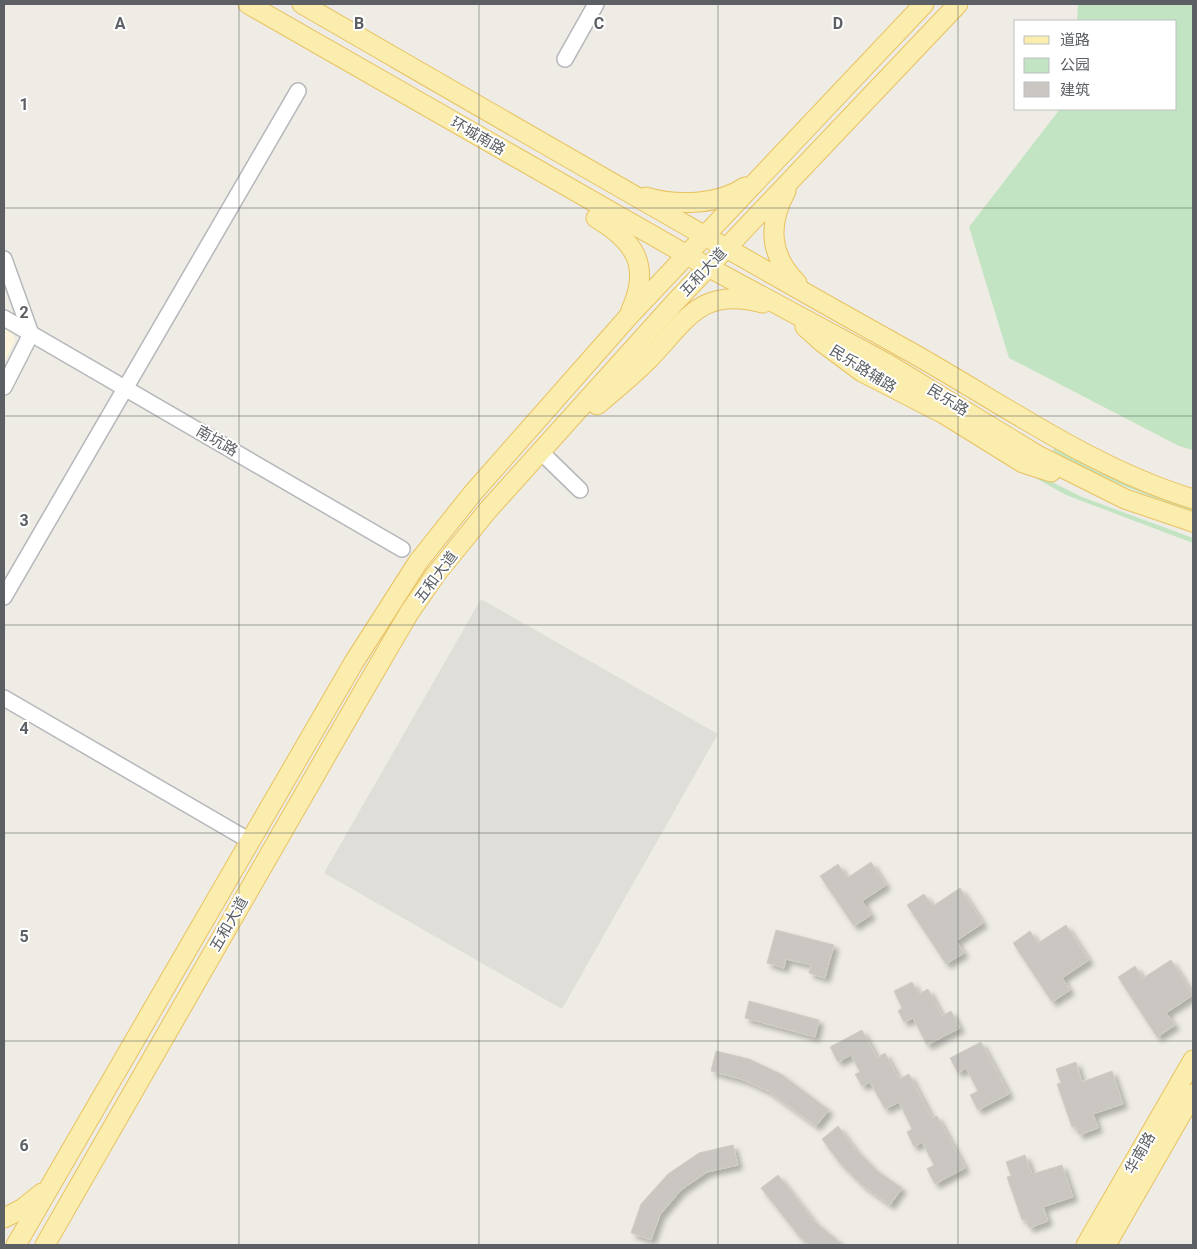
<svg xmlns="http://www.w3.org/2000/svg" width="1197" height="1249" font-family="Roboto,'Noto Sans SC',sans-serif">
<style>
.commercial{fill:#fcf4dc}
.industrial{fill:#e0ded9}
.green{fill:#c3e4c2}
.building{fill:#cac7c2;stroke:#d2cdc3;filter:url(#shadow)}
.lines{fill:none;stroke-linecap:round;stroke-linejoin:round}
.minor-casing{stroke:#b5b7bb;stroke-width:18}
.major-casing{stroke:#e9c262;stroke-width:21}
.minor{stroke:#fff;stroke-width:15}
.major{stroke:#faedad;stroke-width:19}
.grid{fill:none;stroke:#5c6064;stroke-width:1;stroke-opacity:0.55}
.labels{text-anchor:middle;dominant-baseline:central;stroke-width:4;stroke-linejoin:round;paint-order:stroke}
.street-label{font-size:15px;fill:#5c6064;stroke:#fff}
.grid-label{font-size:16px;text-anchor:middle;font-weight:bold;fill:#5c6064;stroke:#fff;stroke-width:4;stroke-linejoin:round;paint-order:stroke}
</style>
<defs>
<filter id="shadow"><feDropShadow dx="4.5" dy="4.5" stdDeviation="2.5" flood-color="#0004"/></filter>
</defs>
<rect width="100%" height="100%" fill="#eeece4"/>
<path class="commercial" d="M4 309 15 340 4 364Z"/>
<path class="industrial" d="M481 599 718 734 562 1009 324 873Z"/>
<g class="green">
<path d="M1078 4H1193V450L1179 446 1009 358 969 227 1060 109H1176V21H1077Z"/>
<path d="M1054 448 1096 471 1193 508V511C1144 495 1097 477 1053 451Z"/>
<path d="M1007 462 1022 467 1082 497 1193 538V543L1066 495Z"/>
</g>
<g class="building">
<path d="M871 862 886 885 862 901 871 915 854 926 820 876 838 864 847 878Z"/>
<path d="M960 888 983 923 956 941 964 953 946 964 907 905 924 894 933 906Z"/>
<path d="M1066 925 1089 960 1062 978 1070 990 1052 1002 1013 943 1030 931 1038 943Z"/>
<path d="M776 930 834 945 825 978 809 973 811 965 786 959 784 968 767 963Z"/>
<path d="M1171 960 1193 995 1166 1013 1175 1025 1157 1037 1118 977 1135 966 1143 978Z"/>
<path d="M912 982 919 994 928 989 942 1016 951 1011 960 1028 927 1045 913 1018 904 1022 898 1011 902 1008 894 991Z"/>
<path d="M749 1001 819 1020 815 1037 745 1018Z"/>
<path d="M862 1030 877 1058 885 1053 899 1079 909 1074 932 1118 937 1116 965 1168 935 1184 927 1169 934 1165 922 1142 914 1147 907 1132 912 1129 899 1102 885 1109 870 1082 862 1086 855 1074 860 1072 851 1055 838 1062 830 1047Z"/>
<path d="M981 1042 1009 1094 978 1110 970 1095 978 1091 966 1068 958 1073 950 1058Z"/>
<path d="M716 1051 749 1059 781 1074 829 1110 816 1126 768 1091 744 1080 711 1071Z"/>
<path d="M1076 1062 1082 1082 1112 1071 1123 1104 1093 1114 1098 1128 1079 1135 1076 1126 1072 1127 1057 1084 1061 1083 1056 1069Z"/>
<path d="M838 1126 855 1149 876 1170 902 1188 890 1205 862 1185 839 1162 822 1139Z"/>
<path d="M733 1145 738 1165 707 1172 681 1190 660 1215 651 1240 631 1233 641 1204 668 1174 699 1153Z"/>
<path d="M1025 1155 1032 1174 1062 1165 1073 1197 1043 1207 1048 1221 1029 1228 1026 1219 1022 1220 1007 1177 1011 1176 1006 1162Z"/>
<path d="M778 1175 814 1221 843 1245H810L799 1236 761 1188Z"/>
</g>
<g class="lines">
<defs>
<g id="minor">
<path d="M565 59 596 4"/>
<path d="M4 259 31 334 4 387"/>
<path d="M4 318 402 549"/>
<path d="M542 453 580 490"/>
<path d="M4 597 298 91"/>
<path d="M4 698 250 841"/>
</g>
<g id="major">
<path d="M248 4 708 267 888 364 1039 456 1125 499 1193 522"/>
<path d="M302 4C503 120 704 237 907 350 1002 403 1089 467 1193 499"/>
<path d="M786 191C768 224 769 255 797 283"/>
<path d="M646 197C676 206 719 205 745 187"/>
<path d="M596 218C635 241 651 266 631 310"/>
<path d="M805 327 823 343 862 372 944 414 1023 463 1051 472"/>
<path d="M597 405C615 390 632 376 649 359 687 320 700 286 763 303"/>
<path d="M4 1218 22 1209 42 1193"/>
<path d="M16 1245 354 662 418 562 472 494 629 316 924 4"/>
<path d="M45 1245 364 690 409 613 436 574 488 510 677 300 958 4"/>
<path d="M1086 1245 1193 1060"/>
<path d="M1106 1245 1193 1094"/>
</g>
</defs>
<use href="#minor" class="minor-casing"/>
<use href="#major" class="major-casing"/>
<use href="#minor" class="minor"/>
<use href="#major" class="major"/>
</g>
<path class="grid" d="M239 4V1245M479 4V1245M718 4V1245M958 4V1245M4 208H1193M4 416H1193M4 625H1193M4 833H1193M4 1041H1193"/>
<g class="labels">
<g class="street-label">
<text transform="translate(478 136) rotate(30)">环城南路</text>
<text transform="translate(703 272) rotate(-47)">五和大道</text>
<text transform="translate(863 369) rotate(32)">民乐路辅路</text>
<text transform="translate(948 400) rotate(32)">民乐路</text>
<text transform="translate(217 441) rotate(30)">南坑路</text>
<text transform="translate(436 577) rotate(-53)">五和大道</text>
<text transform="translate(229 924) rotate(-60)">五和大道</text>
<text transform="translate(1140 1153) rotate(-60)">华南路</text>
</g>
</g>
<g class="grid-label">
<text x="120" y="29">A</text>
<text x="359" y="29">B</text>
<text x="599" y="29">C</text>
<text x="838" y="29">D</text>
<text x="24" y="110">1</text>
<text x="24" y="318">2</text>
<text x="24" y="526">3</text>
<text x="24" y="734">4</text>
<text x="24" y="942">5</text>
<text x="24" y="1151">6</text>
</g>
<rect width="1197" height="1249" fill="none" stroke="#5c6064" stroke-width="10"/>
<rect x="1014" y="20" width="162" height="90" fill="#ffffff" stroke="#bebfc1"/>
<rect x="1024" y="36" width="25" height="8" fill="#faedad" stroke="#bebfc1"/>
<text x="1060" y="45" font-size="15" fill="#5c6064">道路</text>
<rect x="1024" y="58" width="25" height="15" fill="#c3e4c2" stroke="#bebfc1"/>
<text x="1060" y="70" font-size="15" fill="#5c6064">公园</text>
<rect x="1024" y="82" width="25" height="15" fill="#cac7c2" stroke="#bebfc1"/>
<text x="1060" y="95" font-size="15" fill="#5c6064">建筑</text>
</svg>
